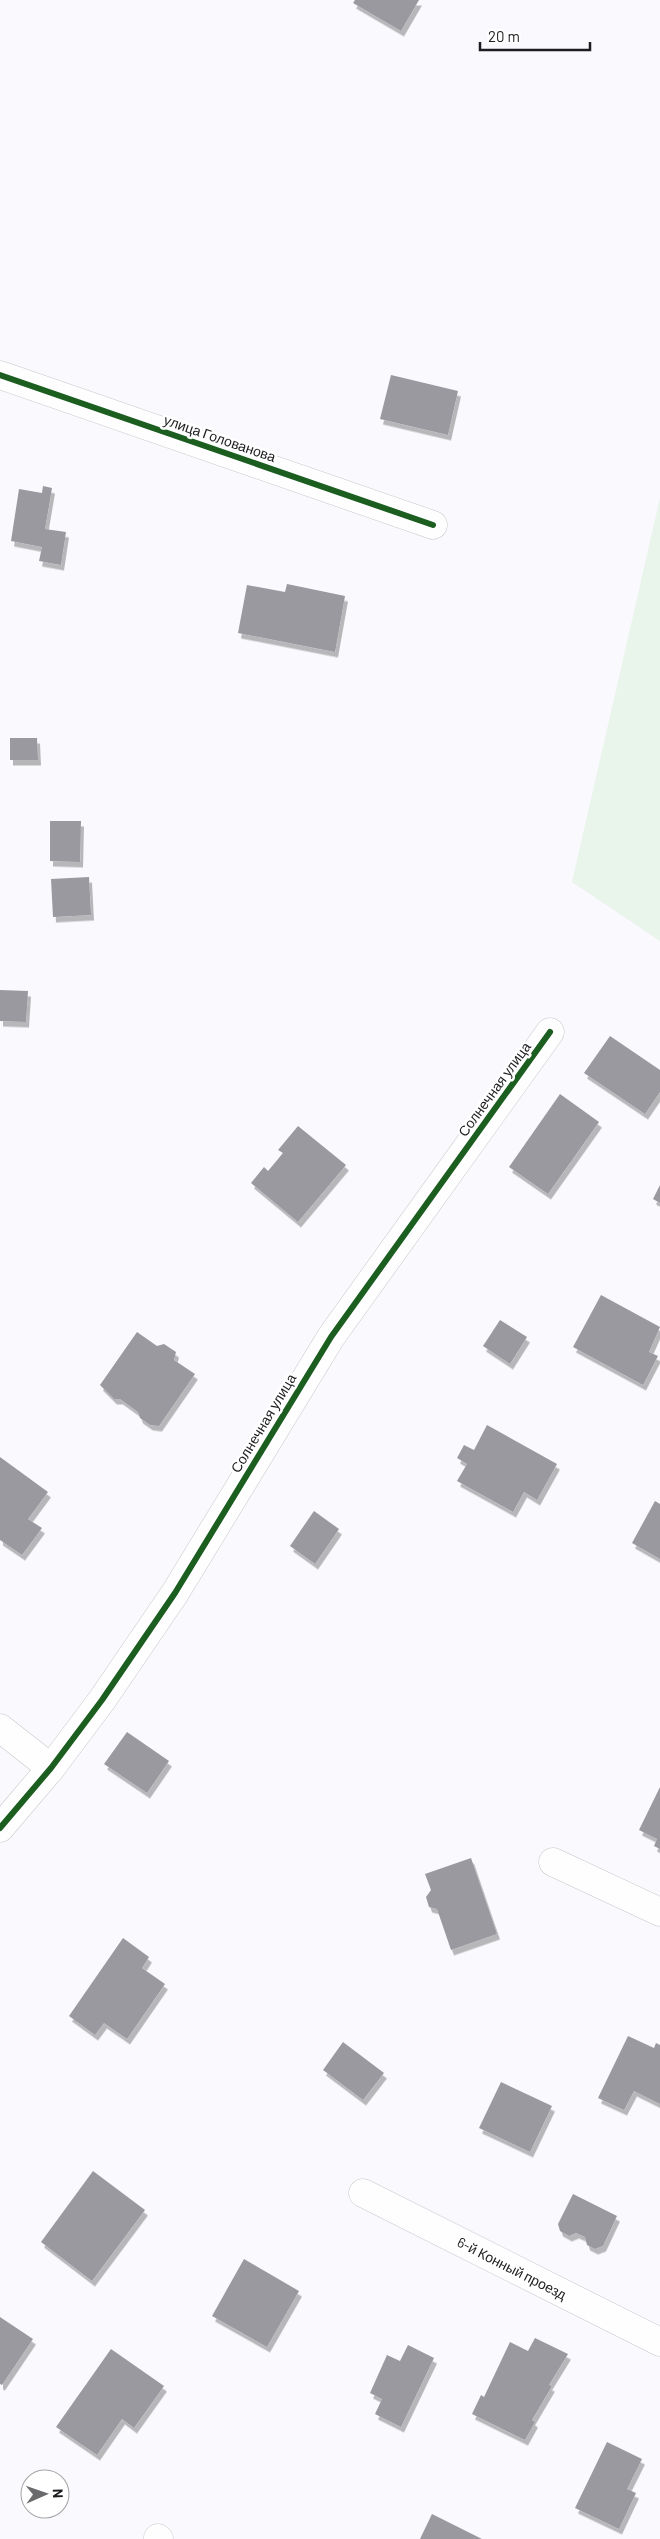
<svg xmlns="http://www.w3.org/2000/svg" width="660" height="2539" font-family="Barlow,sans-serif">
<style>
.green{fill:#e9f5eb}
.building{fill:#9a99a0;filter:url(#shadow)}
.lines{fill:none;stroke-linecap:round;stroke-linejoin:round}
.minor-casing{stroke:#c8c8cb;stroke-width:29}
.minor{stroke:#fefeff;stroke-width:28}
.cycleway-casing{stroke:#fff;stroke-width:9}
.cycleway{stroke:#1b5e20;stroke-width:6}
.labels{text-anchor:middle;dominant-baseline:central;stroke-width:5;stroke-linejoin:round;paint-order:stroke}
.street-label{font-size:14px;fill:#1d1d20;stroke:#fff}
</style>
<defs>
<filter id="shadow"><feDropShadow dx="3" dy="5.5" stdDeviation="0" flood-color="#0004"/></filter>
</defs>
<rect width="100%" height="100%" fill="#faf9fd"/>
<path class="green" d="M660 498V941L572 882Z"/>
<g class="building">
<path d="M355 0H419L401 31 353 3Z"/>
<path d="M391 375 458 391 448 435 380 419Z"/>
<path d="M43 486 52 488 45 529 66 532 61 565 39 561 42 547 11 541 19 489 42 493Z"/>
<path d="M287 584 345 596 335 652 238 633 247 585 285 592Z"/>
<path d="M10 738H37L38 760H10Z"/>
<path d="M50 821H81L80 862 50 861Z"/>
<path d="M89 877 91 915 53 917 51 879Z"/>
<path d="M0 990 28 991 26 1022 0 1021Z"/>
<path d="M610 1036 660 1070V1092L645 1114 584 1073Z"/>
<path d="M560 1094 599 1122 548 1194 509 1167Z"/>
<path d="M298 1126 346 1165 298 1222 251 1183 264 1167 268 1171 283 1153 278 1150Z"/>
<path d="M660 1185V1203L653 1199Z"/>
<path d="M601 1295 660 1327 649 1352 658 1356 643 1385 573 1347Z"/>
<path d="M500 1320 527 1337 510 1364 483 1346Z"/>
<path d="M137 1332 157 1346 164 1344 176 1352 174 1360 195 1374 159 1426 150 1425 140 1418 138 1412 120 1399H114L100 1385Z"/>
<path d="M487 1425 557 1464 537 1500 524 1492 513 1512 457 1481 467 1464 457 1458 464 1445 474 1450Z"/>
<path d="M0 1457 48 1492 28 1519 42 1528 22 1555 0 1540Z"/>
<path d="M655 1501 660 1504V1559L632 1543Z"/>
<path d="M314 1511 339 1529 315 1564 290 1546Z"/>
<path d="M127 1732 169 1761 147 1793 104 1764Z"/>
<path d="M660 1787V1849L654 1846 657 1839 639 1830Z"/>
<path d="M471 1858 497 1934 451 1950 437 1909 429 1907 426 1897 431 1890 425 1874Z"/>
<path d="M123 1938 149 1957 142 1968 165 1984 127 2039 104 2023 95 2035 69 2016Z"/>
<path d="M628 2036 654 2048 656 2043 660 2045V2104L634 2091 624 2110 598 2098Z"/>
<path d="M343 2042 384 2073 363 2100 323 2070Z"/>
<path d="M501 2082 552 2106 530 2152 479 2128Z"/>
<path d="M93 2171 145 2210 92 2281 41 2242Z"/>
<path d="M573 2194 617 2216 603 2246 595 2249 587 2245 585 2237 576 2233 569 2236 560 2231 558 2224Z"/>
<path d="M244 2259 299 2291 267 2347 212 2316Z"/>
<path d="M0 2317 33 2339 2 2385 0 2384Z"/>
<path d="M535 2338 568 2354 549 2385 552 2386 532 2420 535 2422 525 2440 472 2414 481 2395 484 2397 510 2342 528 2351Z"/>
<path d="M408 2345 434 2358 401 2427 375 2414 382 2399 370 2393 387 2355 400 2361Z"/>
<path d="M111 2349 164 2386 134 2428 122 2419 97 2455 56 2427Z"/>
<path d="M607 2442 642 2459 627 2489 636 2493 619 2529 575 2508Z"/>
<path d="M432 2514 482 2539H420Z"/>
</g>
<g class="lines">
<defs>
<g id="minor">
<path d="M0 375 433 525"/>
<path d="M0 1728 51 1768"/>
<path d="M0 1828 51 1768 102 1700 175 1593 331 1337 550 1032"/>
<path d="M553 1862 660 1912"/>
<path d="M363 2193 660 2342"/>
<path d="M158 2538 159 2539"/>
</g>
</defs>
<use href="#minor" class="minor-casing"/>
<use href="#minor" class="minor"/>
<defs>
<g id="cycleway">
<path d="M0 375 433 525"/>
<path d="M0 1828 51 1768 102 1700 175 1593 331 1337 550 1032"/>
</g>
</defs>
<use href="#cycleway" class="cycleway-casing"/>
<use href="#cycleway" class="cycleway"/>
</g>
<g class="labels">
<g class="street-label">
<text transform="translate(220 438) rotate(19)">улица Голованова</text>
<text transform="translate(494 1089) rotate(-54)">Солнечная улица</text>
<text transform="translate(263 1423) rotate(-59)">Солнечная улица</text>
<text transform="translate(512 2268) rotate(27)">6-й Конный проезд</text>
</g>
</g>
<g transform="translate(45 2494) rotate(88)"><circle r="24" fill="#ffffff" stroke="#a5a5a6"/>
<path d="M0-4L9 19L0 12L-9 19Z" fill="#6a6a6d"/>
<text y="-8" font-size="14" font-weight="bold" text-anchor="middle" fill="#1d1d20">N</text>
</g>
<path d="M480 42v8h110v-8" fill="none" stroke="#1d1d20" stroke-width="2.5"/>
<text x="488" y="42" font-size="15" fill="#1d1d20" stroke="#ffffff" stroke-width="4" paint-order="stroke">20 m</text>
</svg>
